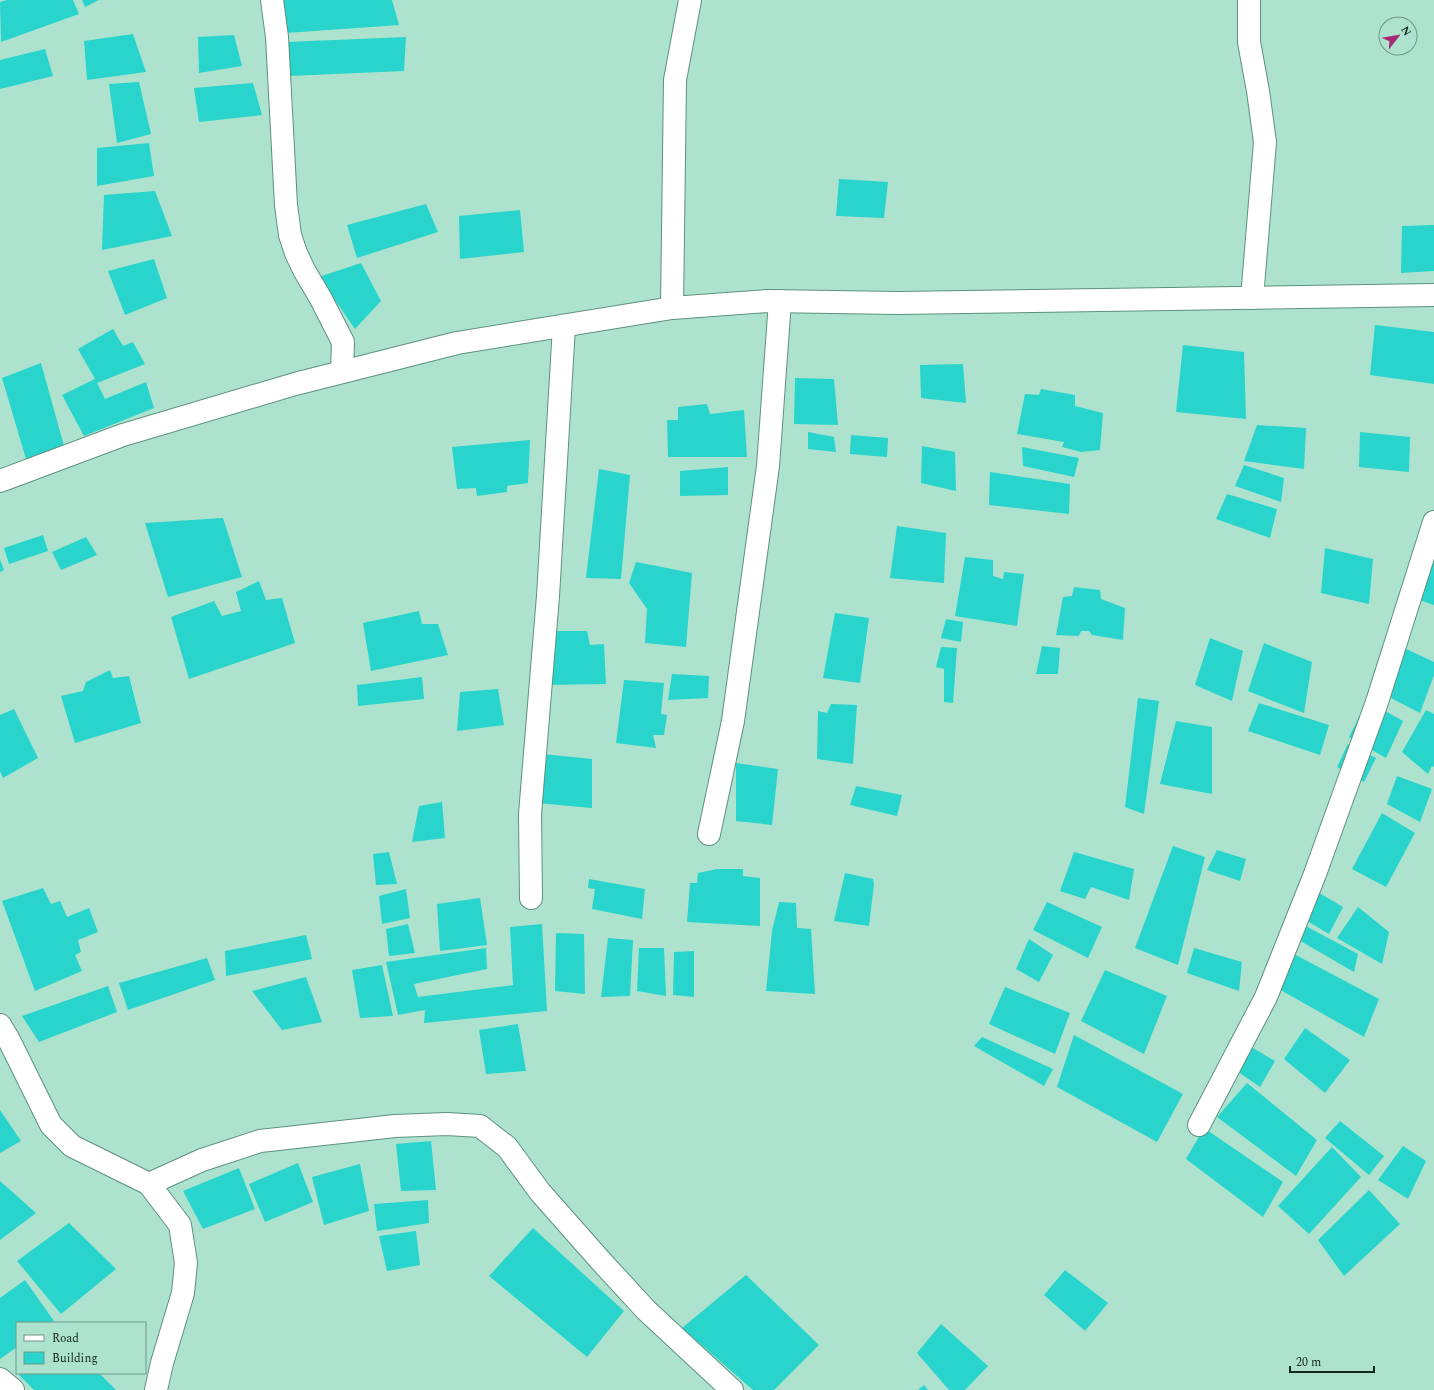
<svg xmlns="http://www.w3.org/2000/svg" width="1434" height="1390" font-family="Spectral,serif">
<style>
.building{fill:#28d4cb}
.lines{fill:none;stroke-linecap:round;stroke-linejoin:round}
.street-casing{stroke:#5d917e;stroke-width:24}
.street{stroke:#fff;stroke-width:22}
</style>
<rect width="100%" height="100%" fill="#ade3ce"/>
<g class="building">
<path d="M7 0H73L79 14 1 42 0 2Z"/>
<path d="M82 0H99L85 7Z"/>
<path d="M283 0H392L399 25 286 33Z"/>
<path d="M133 34 146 72 87 80 84 41Z"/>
<path d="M234 35 242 66 199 73 198 37Z"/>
<path d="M406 37 404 71 289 76 287 42Z"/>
<path d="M45 49 53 76 0 89V60Z"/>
<path d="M139 82 151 134 117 143 109 84Z"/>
<path d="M253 83 262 115 199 122 194 88Z"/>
<path d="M149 143 154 176 97 186V148Z"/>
<path d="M839 179 888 182 884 218 836 216Z"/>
<path d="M155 191 172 236 102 250 104 195Z"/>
<path d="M426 204 438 232 357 258 347 225Z"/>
<path d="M520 210 524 252 460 259 459 216Z"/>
<path d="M1434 225V271L1401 273 1402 226Z"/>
<path d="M154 259 167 298 125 315 108 271Z"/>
<path d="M361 263 381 301 355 329 319 277Z"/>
<path d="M1375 325 1434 332V384L1370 375Z"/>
<path d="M113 329 123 346 133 342 145 364 97 383 105 399 146 382 154 408 84 436 62 395 95 379 78 349Z"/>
<path d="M1183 345 1244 352 1246 419 1176 412Z"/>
<path d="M41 363 64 446 26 459 2 378Z"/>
<path d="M963 364 966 403 921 398 920 365Z"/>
<path d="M795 378 834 379 838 425 794 424Z"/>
<path d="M1041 389 1075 395V406L1103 413 1100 450 1081 452 1062 447 1064 442 1017 434 1025 394 1039 395Z"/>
<path d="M707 404 710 414 744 410 747 457H668L667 420H678V407Z"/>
<path d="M1257 425 1306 428 1304 469 1244 461Z"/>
<path d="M808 432 834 437 836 452 808 449Z"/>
<path d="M1360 432 1410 437 1409 472 1359 467Z"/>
<path d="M851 435 888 438 887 457 850 454Z"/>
<path d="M530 440 528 483 507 486V492L477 496 476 488 457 489 452 447Z"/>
<path d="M922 446 955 452 956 491 921 483Z"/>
<path d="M1022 447 1079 458 1074 477 1023 466Z"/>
<path d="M1244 465 1284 478 1281 502 1235 486Z"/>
<path d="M728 467V495L680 496V471Z"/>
<path d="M599 469 630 475 621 579 586 578Z"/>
<path d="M990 472 1070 484 1069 514 989 505Z"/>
<path d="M1227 494 1277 509 1270 538 1216 519Z"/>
<path d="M223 518 242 577 168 597 145 523Z"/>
<path d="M897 526 946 533 944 583 890 578Z"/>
<path d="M43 535 48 551 9 564 4 548Z"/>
<path d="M86 537 97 555 61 570 52 552Z"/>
<path d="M1325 548 1373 559 1369 604 1321 593Z"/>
<path d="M1434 552V605L1414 598Z"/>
<path d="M965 557 993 560V576L1003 579 1004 572 1024 574 1017 626 955 616Z"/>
<path d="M0 559 4 570 0 572Z"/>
<path d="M636 562 692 573 686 647 645 643 647 609 629 583Z"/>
<path d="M259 581 266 600 282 598 295 643 189 679 171 617 214 601 222 616 241 611 236 592Z"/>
<path d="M1074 587 1100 590 1101 599 1125 608 1123 640 1092 635 1089 631H1081L1079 636 1056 635 1063 597 1072 596Z"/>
<path d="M419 611 422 624H438L448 655 371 671 363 623Z"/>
<path d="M835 613 869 618 860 683 823 678Z"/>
<path d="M946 619 963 622 961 642 941 638Z"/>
<path d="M552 631H587L590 645 604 644 606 684 545 685Z"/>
<path d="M1210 638 1243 651 1232 701 1195 685Z"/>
<path d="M1264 643 1312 662 1304 713 1248 691Z"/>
<path d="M1042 646 1060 648 1058 674H1036Z"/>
<path d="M941 647 957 648 953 703 944 702V669L936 667Z"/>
<path d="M1404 648 1434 662V675L1420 713 1387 696Z"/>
<path d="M110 670 113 678 129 676 141 723 75 743 61 696 83 691 86 682Z"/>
<path d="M672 674 709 676 708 698 668 700Z"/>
<path d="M422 677 424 699 358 706 357 685Z"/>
<path d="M624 680 664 683 661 714 667 715 664 735H653L656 748 616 743Z"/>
<path d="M498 689 504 725 457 731 460 692Z"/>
<path d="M1138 698 1159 701 1144 814 1125 807Z"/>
<path d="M1367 701 1403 721 1386 758 1349 737Z"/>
<path d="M1259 703 1329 725 1320 755 1248 731Z"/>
<path d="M831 704 857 705 853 764 817 759 818 711 827 713Z"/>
<path d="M14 709 38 758 3 778 0 771V715Z"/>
<path d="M1426 710 1434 714V767L1432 766 1428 774 1402 752Z"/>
<path d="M1176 721 1212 727V794L1160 784Z"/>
<path d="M1348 744 1376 758 1364 782 1337 767Z"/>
<path d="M543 754 592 759V808L537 803Z"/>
<path d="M736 763 778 769 772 825 736 821Z"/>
<path d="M1397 776 1432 789 1420 822 1387 804Z"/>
<path d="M856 786 902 795 897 816 850 805Z"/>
<path d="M442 802 445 838 412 842 419 806Z"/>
<path d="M1382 813 1415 833 1386 887 1352 869Z"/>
<path d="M1173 846 1205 857 1178 965 1135 948Z"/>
<path d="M1217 850 1246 859 1240 881 1207 870Z"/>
<path d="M389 852 397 884 376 885 373 854Z"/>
<path d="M1074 852 1134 869 1129 900 1091 887 1085 899 1060 891Z"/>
<path d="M717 869H743V876L760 878V926L687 922 690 883H697L698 873Z"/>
<path d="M845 873 873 879 874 884 869 926 834 921Z"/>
<path d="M589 879 645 889 642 919 592 909 595 889 588 888Z"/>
<path d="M43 888 51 904 60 901 67 917 89 908 98 932 78 940 81 952 75 955 82 971 35 991 2 901Z"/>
<path d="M406 889 410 918 382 924 379 896Z"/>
<path d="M1316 891 1343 907 1329 934 1302 918Z"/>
<path d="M480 898 487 945 440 951 437 904Z"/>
<path d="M779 902 796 903 797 928 811 929 815 994 766 991 772 931Z"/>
<path d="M1047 902 1102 927 1088 958 1033 930Z"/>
<path d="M1358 907 1389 932 1382 964 1337 938Z"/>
<path d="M408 924 415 953 389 956 386 929Z"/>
<path d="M542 924 547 1011 424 1023 425 1010 398 1015 386 962 486 948 487 969 414 984 418 997 513 985 510 927Z"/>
<path d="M1302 924 1358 954 1354 972 1297 939Z"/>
<path d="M556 933 584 934 585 994 555 991Z"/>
<path d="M306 935 312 959 226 976 225 951Z"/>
<path d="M608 938 633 940 630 996 601 997Z"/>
<path d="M1029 939 1053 955 1039 982 1016 969Z"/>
<path d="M639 948H664L666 996 637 991Z"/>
<path d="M1194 948 1242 962 1239 991 1187 973Z"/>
<path d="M694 951V997L673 995 674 952Z"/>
<path d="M1292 953 1379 999 1364 1037 1277 988Z"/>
<path d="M207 958 215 980 128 1010 119 983Z"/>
<path d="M382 965 393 1016 360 1018 352 970Z"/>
<path d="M1105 970 1167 996 1144 1054 1081 1021Z"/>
<path d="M306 977 322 1022 282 1030 252 991Z"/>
<path d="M108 986 117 1012 39 1042 22 1016Z"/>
<path d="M1005 987 1070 1013 1055 1054 989 1024Z"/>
<path d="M518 1024 526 1071 486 1074 479 1030Z"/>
<path d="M1305 1028 1350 1060 1325 1093 1284 1059Z"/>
<path d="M1074 1035 1183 1094 1157 1142 1057 1087Z"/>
<path d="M982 1037 1053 1069 1044 1086 974 1046Z"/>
<path d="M1248 1045 1275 1061 1260 1087 1234 1069Z"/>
<path d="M1247 1083 1317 1140 1296 1176 1217 1117Z"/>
<path d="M0 1110 21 1141 0 1153Z"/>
<path d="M1340 1121 1384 1156 1369 1175 1325 1138Z"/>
<path d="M1204 1128 1283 1182 1263 1217 1186 1159Z"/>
<path d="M431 1141 436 1190 401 1191 396 1144Z"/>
<path d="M1403 1146 1426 1161 1408 1199 1378 1180Z"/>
<path d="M1332 1147 1361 1177 1309 1234 1278 1206Z"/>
<path d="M298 1163 313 1202 265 1222 249 1184Z"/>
<path d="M360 1164 369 1211 324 1225 312 1177Z"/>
<path d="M239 1168 255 1209 203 1229 183 1191Z"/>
<path d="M0 1181 36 1213 0 1240Z"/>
<path d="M1369 1190 1400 1224 1344 1276 1318 1240Z"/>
<path d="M428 1200 429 1223 377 1231 374 1204Z"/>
<path d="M69 1223 116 1269 61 1314 17 1261Z"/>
<path d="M533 1228 624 1311 587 1357 489 1276Z"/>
<path d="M416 1231 420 1265 387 1271 379 1236Z"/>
<path d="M1065 1270 1108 1303 1085 1331 1044 1295Z"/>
<path d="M746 1275 819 1345 774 1390H753L682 1328Z"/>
<path d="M25 1280 54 1321 52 1323H17V1347L0 1359V1298Z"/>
<path d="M941 1324 988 1366 965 1390H949L917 1353Z"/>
<path d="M22 1373H99L116 1390H34L19 1375Z"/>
<path d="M924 1385 928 1390H918Z"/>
</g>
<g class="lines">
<defs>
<g id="street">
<path d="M272 0 277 37 286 205 290 235 296 253 304 270 321 299 343 342 342 372"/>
<path d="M1249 0V42L1258 91 1265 142 1252 298"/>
<path d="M672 308 675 80 690 0"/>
<path d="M0 481 123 435 295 384 457 343 672 308 767 301 898 303 1434 295"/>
<path d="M709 834 733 721 768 466 780 301"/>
<path d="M531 898 530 814 548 596 564 326"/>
<path d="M0 1025 9 1040 51 1125 72 1146 149 1184 180 1225 186 1263 183 1293 162 1363 156 1390"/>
<path d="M1199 1125 1266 997 1315 874 1377 702 1434 522"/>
<path d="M149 1184 202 1160 260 1141 395 1126 447 1124 480 1126 507 1147 540 1192 600 1260 646 1310 732 1390"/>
<path d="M0 1379 13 1390"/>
</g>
</defs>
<use href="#street" class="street-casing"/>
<use href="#street" class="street"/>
</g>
<rect x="16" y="1322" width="130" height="52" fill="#ade3ce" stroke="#6f9888"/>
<rect x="24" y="1335" width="20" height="6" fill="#ffffff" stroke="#6f9888"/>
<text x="52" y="1342" font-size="12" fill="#11271f">Road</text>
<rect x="24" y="1352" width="20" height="12" fill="#28d4cb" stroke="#6f9888"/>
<text x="52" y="1362" font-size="12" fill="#11271f">Building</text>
<g transform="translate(1398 36) rotate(59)"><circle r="19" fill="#ade3ce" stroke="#6f9888"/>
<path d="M0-3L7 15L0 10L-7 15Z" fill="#a92875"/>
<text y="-6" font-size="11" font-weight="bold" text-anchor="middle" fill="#11271f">N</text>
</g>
<path d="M1290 1366v6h84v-6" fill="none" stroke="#11271f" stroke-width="2"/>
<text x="1296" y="1366" font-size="12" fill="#11271f" stroke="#ade3ce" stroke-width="3" paint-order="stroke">20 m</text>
</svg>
